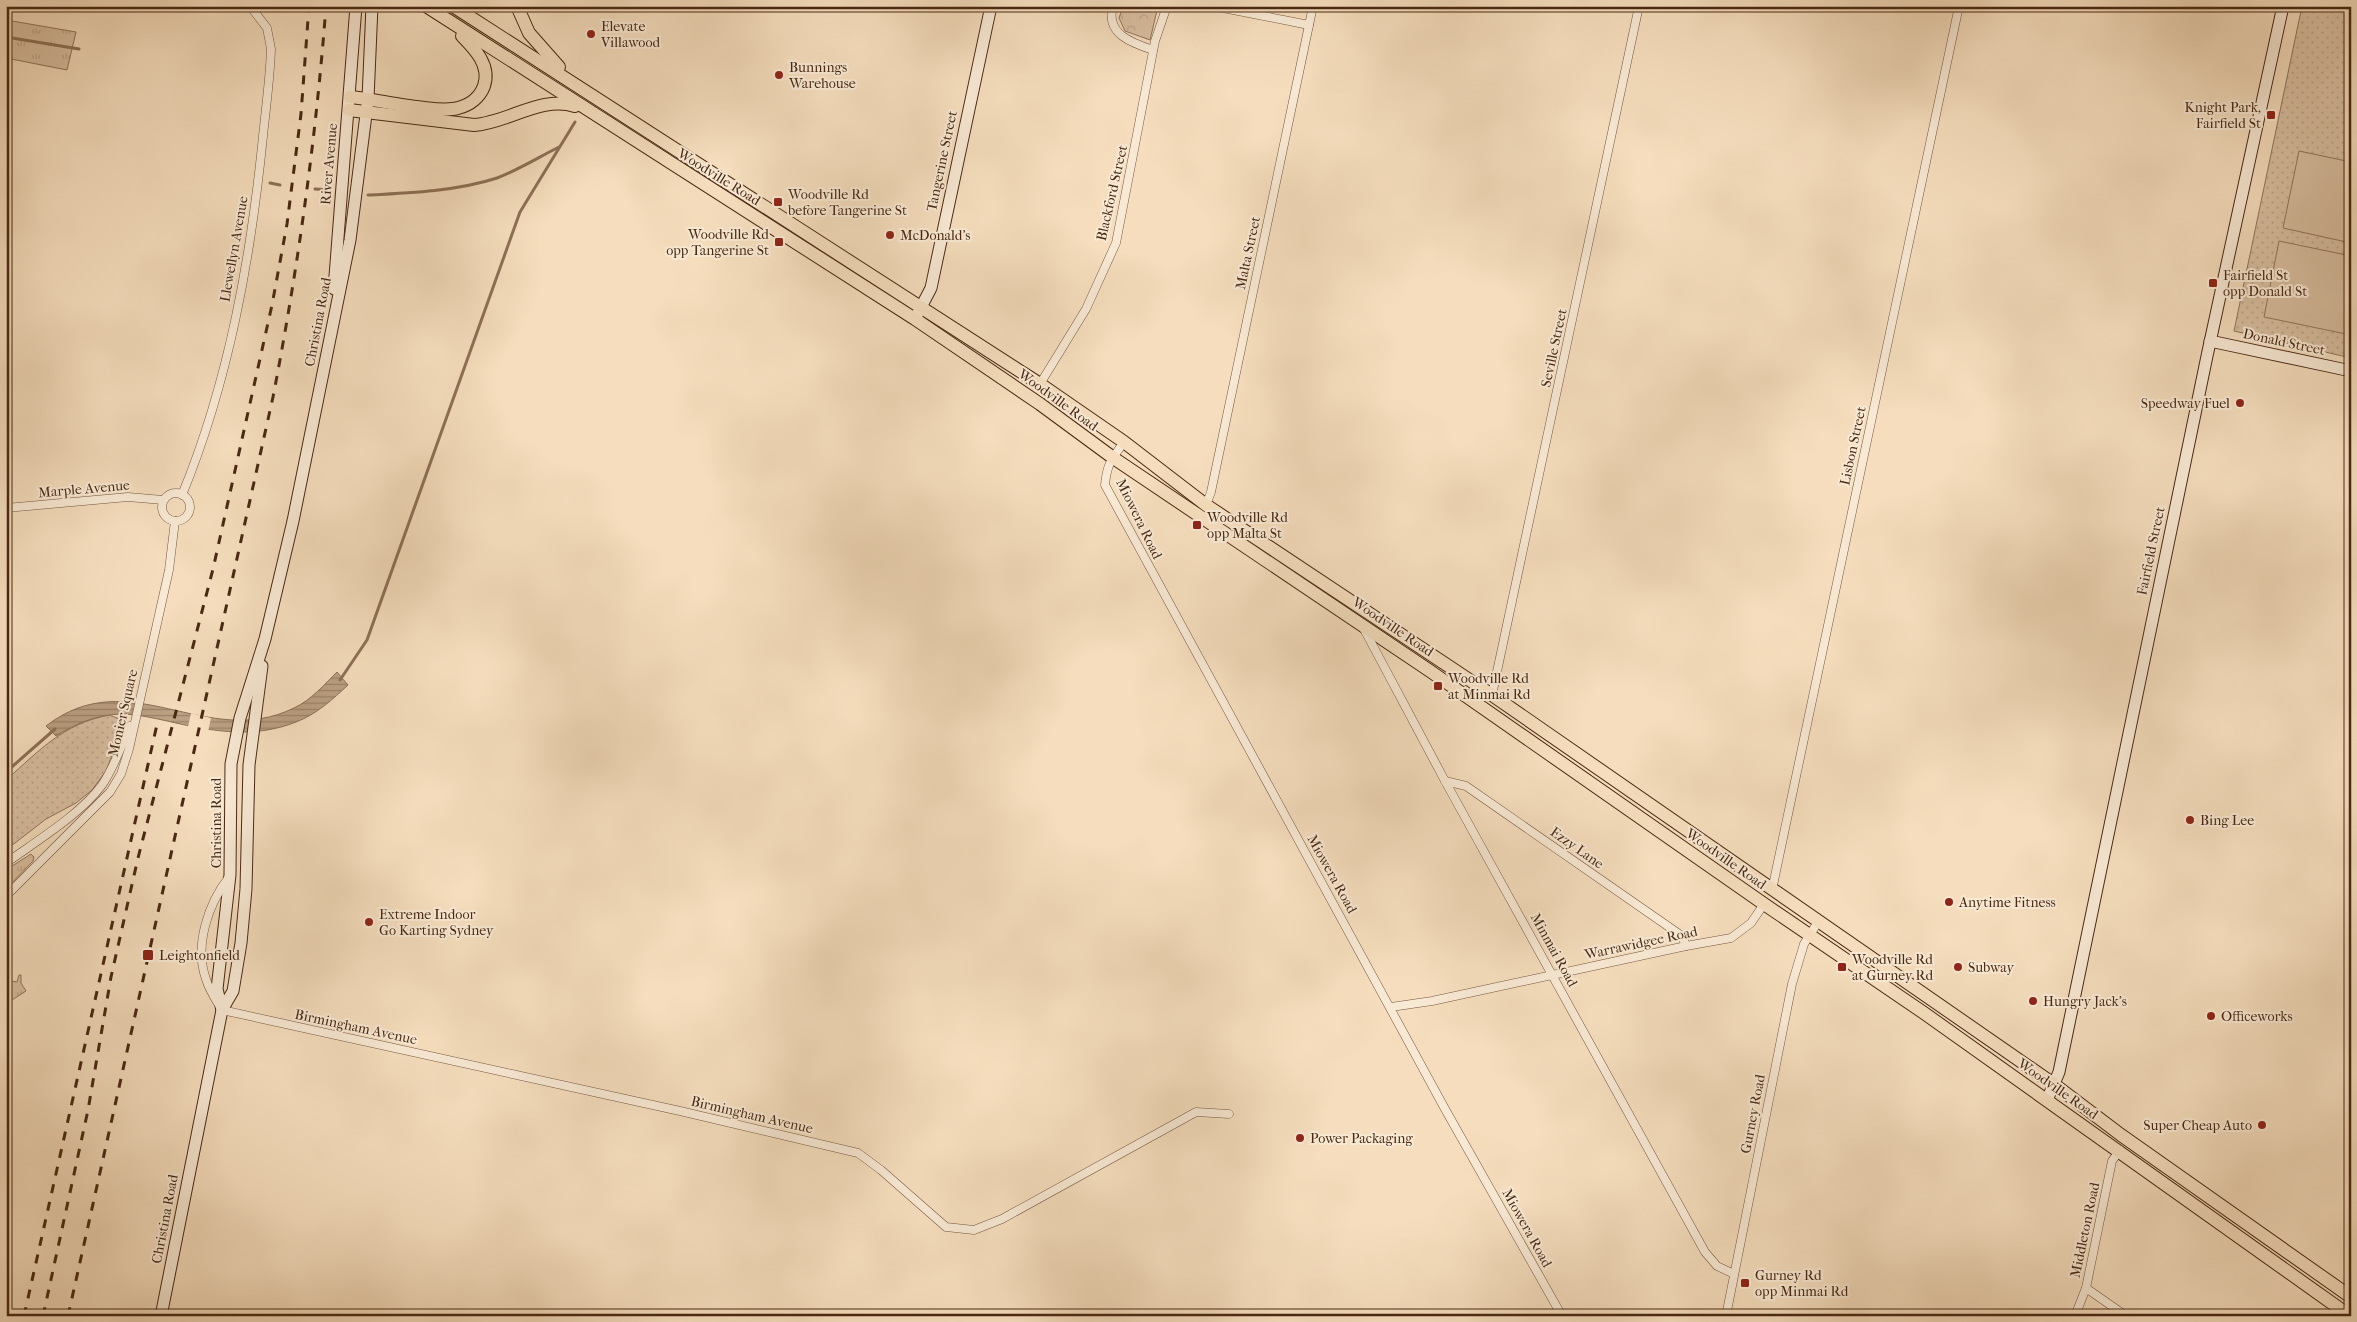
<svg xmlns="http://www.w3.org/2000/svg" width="2357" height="1322" font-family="'IM FELL French Canon',serif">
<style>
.grass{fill:url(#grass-tufts);stroke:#90745a}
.forest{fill:url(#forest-crowns);stroke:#90745a}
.park{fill:url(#park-dots);stroke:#90745a}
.pitch{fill:#d8bea0;stroke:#90745a}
.water{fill:url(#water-rules);stroke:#8d7056}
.pier{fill:#f5ddbd}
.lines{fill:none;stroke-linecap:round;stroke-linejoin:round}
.stream{stroke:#8d7056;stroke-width:3}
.street-casing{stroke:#74563e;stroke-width:9}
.secondary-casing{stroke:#492913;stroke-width:13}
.primary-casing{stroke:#492913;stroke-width:14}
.street{stroke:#f8e9d4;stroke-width:8}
.secondary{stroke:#f8e9d4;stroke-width:11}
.primary{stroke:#f5ddbd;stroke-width:12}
.rail{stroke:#492913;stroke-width:3;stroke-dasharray:9 9;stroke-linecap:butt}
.poi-dot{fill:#8f2418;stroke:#f8e9d4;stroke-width:2}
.labels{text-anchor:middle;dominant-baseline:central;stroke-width:4;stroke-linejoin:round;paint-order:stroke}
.poi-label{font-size:14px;fill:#492913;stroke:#f8e9d4;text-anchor:start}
.street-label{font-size:14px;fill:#492913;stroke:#f8e9d4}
</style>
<defs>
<pattern id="grass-tufts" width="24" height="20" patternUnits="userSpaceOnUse" patternTransform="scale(1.25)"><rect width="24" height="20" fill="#d8bea0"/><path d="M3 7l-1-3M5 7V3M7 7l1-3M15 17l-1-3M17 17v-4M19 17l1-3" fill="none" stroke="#bba389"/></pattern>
<pattern id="forest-crowns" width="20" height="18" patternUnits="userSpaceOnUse" patternTransform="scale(1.25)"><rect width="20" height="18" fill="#d8bea0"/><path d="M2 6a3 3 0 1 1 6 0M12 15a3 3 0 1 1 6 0" fill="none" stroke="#bba389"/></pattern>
<pattern id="park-dots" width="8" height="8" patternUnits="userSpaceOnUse" patternTransform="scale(1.25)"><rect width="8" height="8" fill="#d8bea0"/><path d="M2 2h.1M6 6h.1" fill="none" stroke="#bba389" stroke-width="1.8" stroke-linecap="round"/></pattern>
<pattern id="water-rules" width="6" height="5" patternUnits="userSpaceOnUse" patternTransform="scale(1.25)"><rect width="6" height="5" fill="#bba083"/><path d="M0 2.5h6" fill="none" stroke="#9a826a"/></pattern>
</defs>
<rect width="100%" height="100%" fill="#f5ddbd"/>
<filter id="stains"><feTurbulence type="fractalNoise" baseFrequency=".004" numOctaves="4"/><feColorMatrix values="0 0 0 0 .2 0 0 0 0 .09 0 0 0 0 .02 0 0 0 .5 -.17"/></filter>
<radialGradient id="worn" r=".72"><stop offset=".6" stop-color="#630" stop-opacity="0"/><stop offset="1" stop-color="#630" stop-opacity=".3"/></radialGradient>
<g class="grass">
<path d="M6 20 76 32 67 70 6 58Z"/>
<path d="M31 854 34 857 33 861 6 889V870Z"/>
<path d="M19 975H21V983L26 991 12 1000 6 992V980L17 982Z"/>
</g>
<path class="forest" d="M1123 6H1158L1150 40 1125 31 1119 18Z"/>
<g class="park">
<path d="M2302 6H2351V358L2234 331Z"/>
<path d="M109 715 125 721 106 771 92 790 76 803 46 819 6 850V780C40 750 63 724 109 715Z"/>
</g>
<g class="pitch">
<path d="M2299 151 2351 162V243L2283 228Z"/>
<path d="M2279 241 2351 256V335L2264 317Z"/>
</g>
<path class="water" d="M337 672 348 685C333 699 317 714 296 722 256 738 216 732 176 723 158 719 138 714 120 714 96 715 75 724 56 736L46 726C130 661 206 751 294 708 311 700 324 685 337 672Z"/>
<path class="pier" d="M191 713 211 718 208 732 188 727Z"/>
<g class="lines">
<g class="stream">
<path d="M6 37 79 49"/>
<path d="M270 183 280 185"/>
<path d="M315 189 330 190"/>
<path d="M368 195C410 193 457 191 497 178 518 170 539 157 559 147"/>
<path d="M340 680 367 640 520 212 575 122"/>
<path d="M6 772 55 729"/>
</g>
<defs>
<g id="street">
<path d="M1113 6C1105 34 1132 43 1153 50"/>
<path d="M1213 6 1309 25"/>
<path d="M1040 384 1086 309 1116 243 1155 41 1167 6"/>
<path d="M1124 442C1112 459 1107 463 1105 485L1445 1109 1562 1316"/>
<circle cx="176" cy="507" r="14"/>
<path d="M182 495C229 381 251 257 263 136 266 107 270 78 271 49L267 28 250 6"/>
<path d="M1206 505 1211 492 1313 6"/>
<path d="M6 508 128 497 163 500"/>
<path d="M1364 629 1445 781 1705 1252 1717 1266 1734 1274"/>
<path d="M1492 695 1639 6"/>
<path d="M1445 781 1466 786 1682 936 1686 946"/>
<path d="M6 863C35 842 81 814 102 785 114 768 121 746 130 726"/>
<path d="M229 877C208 904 194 946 206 979 209 990 216 1000 222 1010L680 1111 858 1153 881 1170 946 1227 974 1230 1002 1219 1196 1112 1229 1114"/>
<path d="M1772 890 1959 6"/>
<path d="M6 896 110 792 121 774 129 749 169 570 175 521"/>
<path d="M1391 1007 1432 1001 1686 946 1731 938 1751 923 1764 904"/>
<path d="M2086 1288 2126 1316"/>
<path d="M1726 1316 1792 984 1804 944 1818 922"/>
<path d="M2075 1316 2086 1288 2112 1161 2120 1150"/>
</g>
<g id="secondary">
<path d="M334 289 356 6"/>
<path d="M917 315 931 288 991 6"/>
<path d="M2210 341 2351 371"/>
<path d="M222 1010 217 989 230 875 231 764 240 718 265 639 293 521 350 240 368 99 372 6"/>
<path d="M2047 1100 2059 1072 2207 356 2283 6"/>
<path d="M161 1316 222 1010 233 991 241 943 246 889 249 765 262 666"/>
</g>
<g id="primary">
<path d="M426 6 915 319 1040 404 1112 457 1430 671 1764 904 1924 1013 2350 1316"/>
<path d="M453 6 1040 384 1124 442 1206 505 1492 695 2055 1085 2121 1135 2351 1297"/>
<path d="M517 6 529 33 559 67"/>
<path d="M350 97C375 99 438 114 458 108 470 105 480 97 484 86 491 66 475 49 462 36"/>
<path d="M349 110 474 125C507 123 542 95 575 106"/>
</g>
</defs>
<use href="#street" class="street-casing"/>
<use href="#secondary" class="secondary-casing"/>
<use href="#primary" class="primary-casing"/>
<use href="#street" class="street"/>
<use href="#secondary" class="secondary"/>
<use href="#primary" class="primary"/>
<g class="rail">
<path d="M24 1316 158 720"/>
<path d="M43 1316 88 1110 111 977 138 858 213 569 272 305 287 224 301 114 309 6"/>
<path d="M68 1316 273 397C298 268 316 138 326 6"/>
</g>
</g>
<g class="poi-dot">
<circle cx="591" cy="34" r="5"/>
<circle cx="779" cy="75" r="5"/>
<rect x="2266" y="110" width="10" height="10" rx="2.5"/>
<rect x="773" y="197" width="10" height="10" rx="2.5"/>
<circle cx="890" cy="235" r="5"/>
<rect x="774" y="237" width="10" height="10" rx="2.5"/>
<rect x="2208" y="278" width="10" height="10" rx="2.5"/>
<circle cx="2240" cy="403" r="5"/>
<rect x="1192" y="520" width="10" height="10" rx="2.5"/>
<rect x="1433" y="681" width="10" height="10" rx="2.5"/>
<circle cx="2190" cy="820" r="5"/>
<circle cx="1949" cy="902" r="5"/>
<circle cx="369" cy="922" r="5"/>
<rect x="142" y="949" width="12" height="12" rx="2.5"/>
<rect x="1837" y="962" width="10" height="10" rx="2.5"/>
<circle cx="1958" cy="967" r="5"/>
<circle cx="2033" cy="1001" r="5"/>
<circle cx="2211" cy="1016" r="5"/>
<circle cx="2262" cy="1125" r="5"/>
<circle cx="1300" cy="1138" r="5"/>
<rect x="1740" y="1278" width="10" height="10" rx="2.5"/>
</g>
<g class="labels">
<g class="poi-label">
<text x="601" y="26">Elevate<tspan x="601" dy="16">Villawood</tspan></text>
<text x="789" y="67">Bunnings<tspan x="789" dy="16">Warehouse</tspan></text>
<text x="2261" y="107" text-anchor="end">Knight Park,<tspan x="2261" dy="16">Fairfield St</tspan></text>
<text x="788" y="194">Woodville Rd<tspan x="788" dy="16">before Tangerine St</tspan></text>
<text x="769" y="234" text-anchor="end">Woodville Rd<tspan x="769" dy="16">opp Tangerine St</tspan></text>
<text x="900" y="235">McDonald's</text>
<text x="2223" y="275">Fairfield St<tspan x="2223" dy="16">opp Donald St</tspan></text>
<text x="2230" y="403" text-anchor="end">Speedway Fuel</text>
<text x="1207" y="517">Woodville Rd<tspan x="1207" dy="16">opp Malta St</tspan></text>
<text x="1448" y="678">Woodville Rd<tspan x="1448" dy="16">at Minmai Rd</tspan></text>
<text x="2200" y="820">Bing Lee</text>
<text x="1959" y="902">Anytime Fitness</text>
<text x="379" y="914">Extreme Indoor<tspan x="379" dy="16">Go Karting Sydney</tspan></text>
<text x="159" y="955">Leightonfield</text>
<text x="1852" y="959">Woodville Rd<tspan x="1852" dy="16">at Gurney Rd</tspan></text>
<text x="1968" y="967">Subway</text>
<text x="2043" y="1001">Hungry Jack's</text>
<text x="2221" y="1016">Officeworks</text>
<text x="2252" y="1125" text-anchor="end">Super Cheap Auto</text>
<text x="1310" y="1138">Power Packaging</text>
<text x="1755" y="1275">Gurney Rd<tspan x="1755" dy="16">opp Minmai Rd</tspan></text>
</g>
<g class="street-label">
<text transform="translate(942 161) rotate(-78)">Tangerine Street</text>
<text transform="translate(329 164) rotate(-85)">River Avenue</text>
<text transform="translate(719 177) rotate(32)">Woodville Road</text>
<text transform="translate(1112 193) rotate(-77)">Blackford Street</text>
<text transform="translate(234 249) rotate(-80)">Llewellyn Avenue</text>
<text transform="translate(1248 253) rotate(-78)">Malta Street</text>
<text transform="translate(318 322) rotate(-79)">Christina Road</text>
<text transform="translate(2284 342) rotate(12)">Donald Street</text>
<text transform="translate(1554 348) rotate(-78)">Seville Street</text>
<text transform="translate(1058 400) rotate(36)">Woodville Road</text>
<text transform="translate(1853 446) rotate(-78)">Lisbon Street</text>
<text transform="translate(84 489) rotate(-5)">Marple Avenue</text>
<text transform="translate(1139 519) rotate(64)">Miowera Road</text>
<text transform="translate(2151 551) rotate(-78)">Fairfield Street</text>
<text transform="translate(1393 627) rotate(34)">Woodville Road</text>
<text transform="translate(123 713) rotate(-77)">Monier Square</text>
<text transform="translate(216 823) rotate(-90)">Christina Road</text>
<text transform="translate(1577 848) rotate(35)">Ezzy Lane</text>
<text transform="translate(1726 859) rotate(35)">Woodville Road</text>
<text transform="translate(1332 874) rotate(61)">Miowera Road</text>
<text transform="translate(1641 943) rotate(-12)">Warrawidgee Road</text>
<text transform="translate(1554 950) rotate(61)">Minmai Road</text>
<text transform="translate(356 1027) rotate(12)">Birmingham Avenue</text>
<text transform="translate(2058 1089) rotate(35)">Woodville Road</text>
<text transform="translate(1753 1114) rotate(-79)">Gurney Road</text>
<text transform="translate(752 1115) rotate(13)">Birmingham Avenue</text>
<text transform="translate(165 1219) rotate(-79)">Christina Road</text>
<text transform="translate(1527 1228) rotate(61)">Miowera Road</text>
<text transform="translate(2085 1230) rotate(-78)">Middleton Road</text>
</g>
</g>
<rect width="2357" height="1322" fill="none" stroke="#f5ddbd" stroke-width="25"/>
<rect x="8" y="8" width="2342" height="1307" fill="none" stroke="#492913" stroke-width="2.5"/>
<rect x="12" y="12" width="2332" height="1297" fill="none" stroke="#492913"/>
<rect width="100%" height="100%" filter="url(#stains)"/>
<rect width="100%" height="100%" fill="url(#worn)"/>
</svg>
